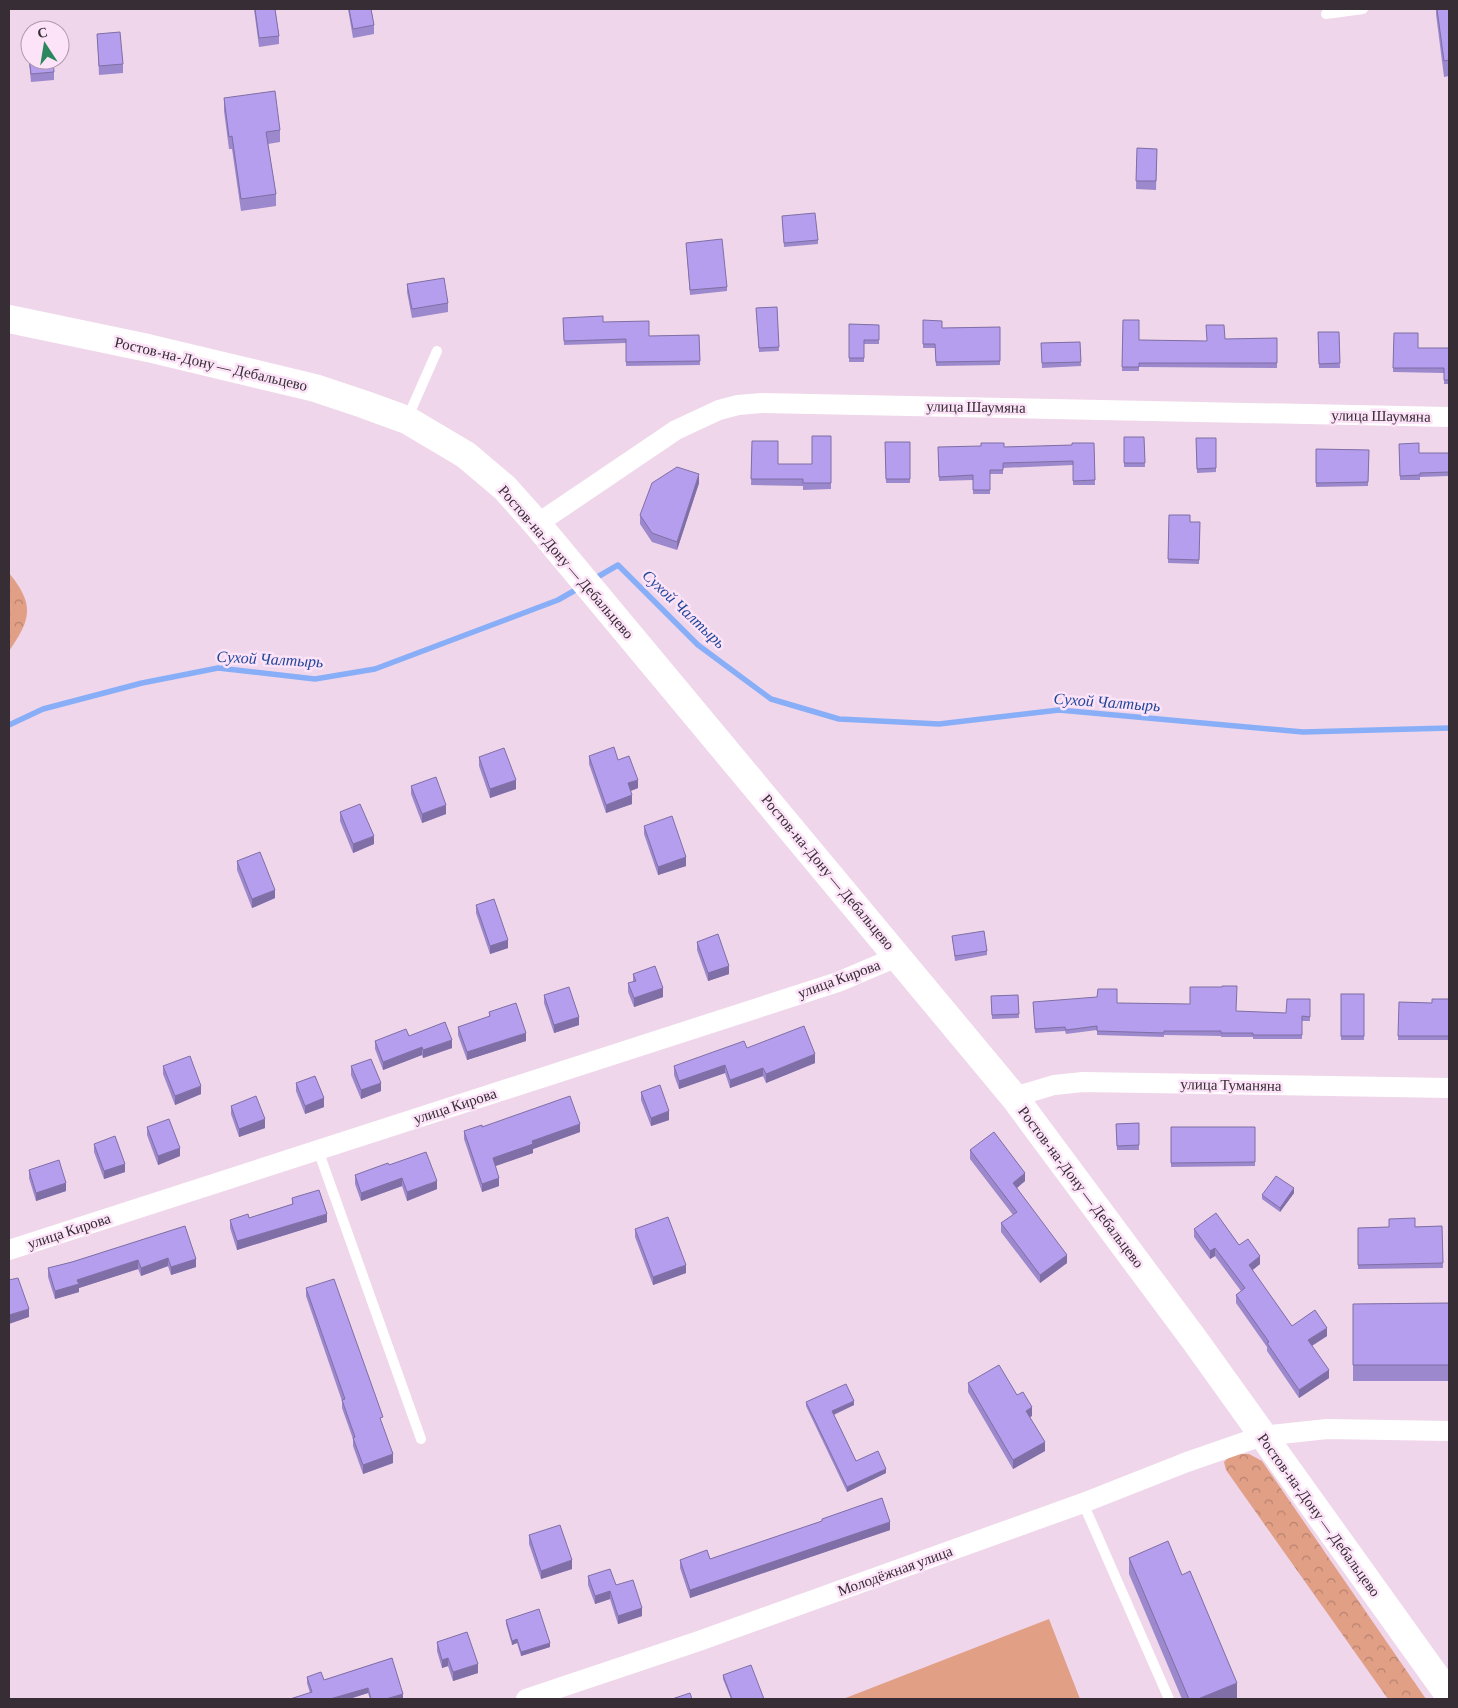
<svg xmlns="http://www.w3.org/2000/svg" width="1458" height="1708" font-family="'Crimson Pro',serif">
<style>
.green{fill:#e19f86}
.forest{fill:url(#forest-crowns)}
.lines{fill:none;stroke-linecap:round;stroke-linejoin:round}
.stream{stroke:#88aef8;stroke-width:5.5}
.lane{stroke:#fff;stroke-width:10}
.street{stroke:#fff;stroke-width:20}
.secondary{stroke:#fff;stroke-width:28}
.wall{fill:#9c88cc}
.shaded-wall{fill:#7f6fa6}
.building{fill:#b59eed;stroke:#7f6fa6}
.labels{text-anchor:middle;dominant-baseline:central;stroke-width:5;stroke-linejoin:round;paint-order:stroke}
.street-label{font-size:15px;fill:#372d35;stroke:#fce3f8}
.water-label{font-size:16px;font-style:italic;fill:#1f469a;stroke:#fce3f8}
</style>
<defs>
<pattern id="forest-crowns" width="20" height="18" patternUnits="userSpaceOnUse" patternTransform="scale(1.25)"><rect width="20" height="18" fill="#e19f86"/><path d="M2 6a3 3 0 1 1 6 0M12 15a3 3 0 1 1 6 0" fill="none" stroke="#b7826e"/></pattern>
</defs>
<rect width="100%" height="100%" fill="#efd6ea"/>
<path class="green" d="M1049 1619 1080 1699H843Z"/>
<g class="forest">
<path d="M9 573C35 605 31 619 9 651Z"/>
<path d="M1232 1454H1249L1262 1461 1426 1699H1388L1226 1470 1224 1462Z"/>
</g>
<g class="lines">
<g class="stream">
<path d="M594 579 618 565 698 645 771 699 839 719 939 724 1059 710 1303 732 1449 728"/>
<path d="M9 725 43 709 142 683 218 668 315 679 375 669 558 600 579 588"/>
</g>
<g class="lane">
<path d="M1326 14 1363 9"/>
<path d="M407 419 437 351"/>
<path d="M318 1150 421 1439"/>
<path d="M1083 1503 1169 1699"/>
</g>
<g class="street">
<path d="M537 524 676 430 719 410 738 405 762 403 1449 417"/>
<path d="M1014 1097 1054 1085 1083 1082 1449 1088"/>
<path d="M9 1250 838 982 899 956"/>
<path d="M526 1699 696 1642 1083 1503 1187 1462 1262 1436 1327 1429 1449 1431"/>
</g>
<path class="secondary" d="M9 319 148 348 315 388 363 404 407 420 466 455 505 488 537 524 1014 1097 1196 1342 1449 1695"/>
</g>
<g class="wall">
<path d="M254 9H275L279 36V44L259 47Z"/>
<path d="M348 9H371L374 25V34L353 38Z"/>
<path d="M1436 9H1449V76L1444 77 1436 14Z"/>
<path d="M97 34 123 64V73L99 75Z"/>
<path d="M27 40 54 72V80L31 82Z"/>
<path d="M224 98 280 130V142L268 144 276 194V206L241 211 232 149H229L224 111Z"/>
<path d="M1137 148 1157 149 1156 190 1136 189Z"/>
<path d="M782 216 818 240V244L784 247Z"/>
<path d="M686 243 727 287V291L690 295Z"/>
<path d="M407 284 448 303V312L412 318 407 292Z"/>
<path d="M777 307 779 351 759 352 756 308Z"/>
<path d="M563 318 603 322 649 336 699 335 700 365 626 366V343L564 345Z"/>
<path d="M923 320 942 328 1000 327V365L936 366 935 348H923Z"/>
<path d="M1123 320 1139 340 1207 341 1225 339 1277 338V368L1139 367V371H1122Z"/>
<path d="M849 324 879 325V344H864V362H849Z"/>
<path d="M1318 332H1339L1340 368H1319Z"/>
<path d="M1394 333 1418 348H1449V384H1444V373L1393 372Z"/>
<path d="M1080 342 1081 366 1042 368 1041 343Z"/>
<path d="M831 436V489L803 490V486L751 485 752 441 778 464H812Z"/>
<path d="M1124 437H1144L1145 467H1124Z"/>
<path d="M1196 438H1216V472L1197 473Z"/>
<path d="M885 442H910V483H886Z"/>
<path d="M1094 443 1095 485H1073V465L1003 468V474H990V494H973V480L939 481 938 447H1004L1072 445Z"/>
<path d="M1399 444 1419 453H1449V476L1420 477V480H1400Z"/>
<path d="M1316 449 1369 450 1368 486 1316 487Z"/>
<path d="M699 483 677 550 652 542 640 524V515Z"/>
<path d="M1169 515 1190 522H1200L1199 564 1168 563Z"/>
<path d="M589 756 618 760 638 788 630 791 632 804 606 813 589 764Z"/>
<path d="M479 757 516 789 490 798 479 766Z"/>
<path d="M411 786 446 814 422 823 411 794Z"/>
<path d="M340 812 374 844 353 853 340 821Z"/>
<path d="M644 826 686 866 658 875 644 834Z"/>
<path d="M237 861 275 898 252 908 237 870Z"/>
<path d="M476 905 508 948 490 954 476 913Z"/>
<path d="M952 936 987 951V955L955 961Z"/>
<path d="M697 942 729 974 708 981 697 950Z"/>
<path d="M633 974 663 997 634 1007 628 992V983L633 982Z"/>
<path d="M1222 987 1236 1011 1286 1013 1310 999V1021H1302V1039H1253V1037H1221V1036L1164 1035V1037L1097 1035V1030L1066 1034 1065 1031 1035 1033 1033 1002 1190 1004Z"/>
<rect x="1341" y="994" width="23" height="46"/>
<path d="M544 995 579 1025 554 1033 544 1003Z"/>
<path d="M1018 995 1019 1018 992 1019 991 996Z"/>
<path d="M1449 999V1040H1398L1399 1002 1432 1003Z"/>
<path d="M489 1012 526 1041 467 1060 458 1035V1027L489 1017Z"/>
<path d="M409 1036 452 1048 423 1058 422 1055 383 1070 375 1049V1041Z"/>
<path d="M747 1048 815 1063 766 1083 763 1076 730 1088 725 1073 679 1089 674 1075V1066Z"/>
<path d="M163 1066 201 1094 175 1105 163 1074Z"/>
<path d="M351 1066 381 1091 361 1099 351 1075Z"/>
<path d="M296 1083 324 1107 305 1114 296 1091Z"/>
<path d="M641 1092 669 1120 651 1126 641 1100Z"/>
<path d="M231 1106 265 1128 239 1137 231 1114Z"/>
<path d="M1139 1123V1150H1117L1116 1124Z"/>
<path d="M147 1127 180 1156 158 1165 147 1135Z"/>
<path d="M482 1127 580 1132 533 1149V1153L495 1166 499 1186 482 1192 464 1139V1131Z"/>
<path d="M1171 1127H1255V1166L1171 1167Z"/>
<path d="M94 1144 125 1172 104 1179 94 1152Z"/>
<path d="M970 1150 1025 1181 1017 1188 1067 1263 1040 1283 1001 1232V1223L1013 1215 970 1159Z"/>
<path d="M389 1165 437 1189 407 1201 402 1186 361 1201 355 1184V1175Z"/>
<path d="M29 1170 66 1191 36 1201 29 1178Z"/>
<path d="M1294 1193 1280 1212 1262 1199V1195Z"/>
<path d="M292 1198 327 1222 237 1250 230 1228V1220L249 1218 292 1204Z"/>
<path d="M185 1226 196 1267 171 1275 168 1266 141 1276 138 1269 79 1288V1292L55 1299 48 1277V1268L72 1262Z"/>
<path d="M1442 1226 1443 1268 1358 1269V1228Z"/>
<path d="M635 1229 686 1273 653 1285 635 1237Z"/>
<path d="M1194 1229 1239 1245 1260 1264 1252 1270 1292 1326 1327 1336 1312 1346 1329 1378 1299 1398 1267 1351V1347L1236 1303V1295L1241 1291 1215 1256 1210 1259 1194 1237Z"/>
<path d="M306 1288 393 1463 363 1474 353 1446V1439L342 1408V1401L306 1296Z"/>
<path d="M1449 1303V1381H1353V1304Z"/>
<path d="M968 1383 1017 1395 1032 1416 1030 1417 1045 1451 1013 1469 968 1392Z"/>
<path d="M806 1402 854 1405 834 1415 856 1461 886 1473 847 1492 806 1406Z"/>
<path d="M822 1519 890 1530 690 1598 680 1568V1560L710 1559 822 1522Z"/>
<path d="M529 1535 572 1569 541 1579 529 1544Z"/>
<path d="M1129 1558 1237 1699H1182L1129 1574Z"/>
<path d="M588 1576 616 1585 642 1616 618 1624 610 1599 595 1604 588 1585Z"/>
<path d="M506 1620 550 1647 521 1656 517 1643 512 1645 506 1624Z"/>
<path d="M437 1642 478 1673 453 1681 448 1666 442 1668 437 1651Z"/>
<path d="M392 1658 403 1699H370L368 1693 349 1699H290L310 1693 307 1683V1677L324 1680Z"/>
<path d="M723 1675 764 1699H731L723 1679Z"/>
</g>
<g class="shaded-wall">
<path d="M699 474V483L677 550V542Z"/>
<path d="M516 780V789L490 798V789Z"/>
<path d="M638 780V788L628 792V783Z"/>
<path d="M632 795V804L606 813V805Z"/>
<path d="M446 805V814L422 823V814Z"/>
<path d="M374 836V844L353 853V844Z"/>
<path d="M686 857V866L658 875V867Z"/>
<path d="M275 890V898L252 908V899Z"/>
<path d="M508 940V948L490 954V946Z"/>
<path d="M729 966V974L708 981V973Z"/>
<path d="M663 988V997L634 1007V998Z"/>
<path d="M579 1017V1025L554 1033V1025Z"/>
<path d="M526 1033V1041L467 1060V1052Z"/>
<path d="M452 1040V1048L423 1058V1050Z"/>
<path d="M422 1047V1055L383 1070V1062Z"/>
<path d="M815 1054V1063L766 1083V1074Z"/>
<path d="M725 1065V1073L679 1089V1081Z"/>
<path d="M763 1068V1076L730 1088V1080Z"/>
<path d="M381 1083V1091L361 1099V1090Z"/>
<path d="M201 1086V1094L175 1105V1096Z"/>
<path d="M324 1098V1107L305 1114V1106Z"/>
<path d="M669 1111V1120L651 1126V1118Z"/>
<path d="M265 1119V1128L239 1137V1129Z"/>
<path d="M580 1124V1132L533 1149V1153L493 1167V1158L532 1141Z"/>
<path d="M180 1148V1156L158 1165V1156Z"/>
<path d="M125 1164V1172L104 1179V1171Z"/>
<path d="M1025 1173V1181L1013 1191V1183Z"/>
<path d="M402 1178V1186L361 1201V1193Z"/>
<path d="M499 1178V1186L482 1192V1184Z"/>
<path d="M437 1181V1189L407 1201V1192Z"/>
<path d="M66 1183V1191L36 1201V1193Z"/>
<path d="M1294 1188V1193L1280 1212V1208Z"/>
<path d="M327 1214V1222L237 1250V1241Z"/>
<path d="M1215 1248V1256L1210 1259V1251Z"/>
<path d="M1067 1255V1263L1040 1283V1275Z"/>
<path d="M1260 1256V1264L1249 1273V1265Z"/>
<path d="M168 1258V1266L141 1276V1268Z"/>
<path d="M196 1259V1267L171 1275V1267Z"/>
<path d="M138 1260V1269L79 1288V1292L55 1299V1291L77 1280Z"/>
<path d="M686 1265V1273L653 1285V1277Z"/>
<path d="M29 1309V1317L9 1324V1315Z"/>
<path d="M1327 1328V1336L1308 1348V1340Z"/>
<path d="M1329 1370V1378L1299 1398V1390Z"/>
<path d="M854 1401V1405L832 1415V1411Z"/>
<path d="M1032 1407V1416L1026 1419V1411Z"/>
<path d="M1045 1442V1451L1013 1469V1460Z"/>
<path d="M393 1454V1463L363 1474V1465Z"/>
<path d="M886 1469V1473L847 1492V1487Z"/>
<path d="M890 1522V1530L690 1598V1590Z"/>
<path d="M572 1560V1569L541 1579V1571Z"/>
<path d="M610 1591V1599L595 1604V1596Z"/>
<path d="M642 1608V1616L618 1624V1616Z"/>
<path d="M517 1639V1643L512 1645V1641Z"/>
<path d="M550 1643V1647L521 1656V1652Z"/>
<path d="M448 1658V1666L442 1668V1660Z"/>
<path d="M478 1664V1673L453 1681V1672Z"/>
<path d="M1237 1683V1699H1198Z"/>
<path d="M368 1688V1693L349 1699H330Z"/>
<path d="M403 1694V1699H386Z"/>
</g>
<g class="building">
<path d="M255 9H275L279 36 259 38Z"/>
<path d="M349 9H371L374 25 353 29Z"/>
<path d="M1437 9H1449V60L1444 61Z"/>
<path d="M120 32 123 64 99 66 97 34Z"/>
<path d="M30 39V60H53L54 72 31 74 27 40Z"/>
<path d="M275 91 280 130 266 132 276 194 241 199 232 136 229 137 224 98Z"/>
<path d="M1137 148 1157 149 1156 181H1136Z"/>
<path d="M815 213 818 240 784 243 782 216Z"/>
<path d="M722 239 727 287 690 290 686 243Z"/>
<path d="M444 278 448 303 412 309 407 284Z"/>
<path d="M777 307 779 347 759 348 756 308Z"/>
<path d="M603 316V322L649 321V336L699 335 700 361 626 362V339L564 341 563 318Z"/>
<path d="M923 320 942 321V328L1000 327V361L936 362 935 344H923Z"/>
<path d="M1123 320H1139V340L1207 341 1206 325H1224L1225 339 1277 338V363H1139V367H1122Z"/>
<path d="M849 324 879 325V340H864V358H849Z"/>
<path d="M1318 332H1339L1340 363 1319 364Z"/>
<path d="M1394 333H1418V348H1449V380H1444V368H1393Z"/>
<path d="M1080 342 1081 362 1042 363 1041 343Z"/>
<path d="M812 436H831V483H803V479H751L752 441H778V464H812Z"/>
<path d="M1124 437H1144L1145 463H1124Z"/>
<path d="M1196 438H1216V468L1197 469Z"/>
<path d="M885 442H910V479H886Z"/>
<path d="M981 443H1004V447L1072 445V443H1094L1095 480 1073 481V461L1003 463V470H990V490H973V475L939 477 938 447 981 446Z"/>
<path d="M1419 443V453H1449V472L1420 473V475L1400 476 1399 444Z"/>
<path d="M1316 449 1369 450 1368 482 1316 483Z"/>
<path d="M677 467 699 474 677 542 652 533 640 515 652 483Z"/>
<path d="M1169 515H1190V522H1200L1199 560 1168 559Z"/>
<path d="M614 747 618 760 629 756 638 780 628 783 632 795 606 805 589 756Z"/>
<path d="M504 748 516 780 490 789 479 757Z"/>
<path d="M436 777 446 805 422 814 411 786Z"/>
<path d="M360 804 374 836 353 844 340 812Z"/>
<path d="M672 816 686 857 658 867 644 826Z"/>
<path d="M260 852 275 890 252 899 237 861Z"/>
<path d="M494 899 508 940 490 946 476 905Z"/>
<path d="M984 931 987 951 955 956 952 936Z"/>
<path d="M718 934 729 966 708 973 697 942Z"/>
<path d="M655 966 663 988 634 998 628 983 636 981 633 974Z"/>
<path d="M1222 986H1237L1236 1011 1286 1013 1287 999H1310V1017L1302 1016V1035H1253V1033H1221V1031H1164V1033L1097 1031V1026L1066 1030 1065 1027 1035 1029 1033 1002 1097 997 1098 989H1117V1003L1190 1004V987H1222Z"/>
<path d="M569 987 579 1017 554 1025 544 995Z"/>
<rect x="1341" y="994" width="23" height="42"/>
<path d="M1018 995 1019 1014 992 1015 991 996Z"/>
<path d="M1432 999H1449V1036H1398L1399 1002 1432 1003Z"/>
<path d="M516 1003 526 1033 467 1052 458 1027 490 1016 489 1012Z"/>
<path d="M445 1022 452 1040 423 1050 422 1047 383 1062 375 1041 406 1029 409 1036Z"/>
<path d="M804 1026 815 1054 766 1074 763 1068 730 1080 725 1065 679 1081 674 1066 744 1041 747 1048Z"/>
<path d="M190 1056 201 1086 175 1096 163 1066Z"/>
<path d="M371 1059 381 1083 361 1090 351 1066Z"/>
<path d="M315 1076 324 1098 305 1106 296 1083Z"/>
<path d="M660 1085 669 1111 651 1118 641 1092Z"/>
<path d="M256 1096 265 1119 239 1129 231 1106Z"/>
<path d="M570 1096 580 1124 532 1141 533 1144 493 1158 499 1178 482 1184 464 1131 482 1125V1127Z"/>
<path d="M169 1119 180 1148 158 1156 147 1127Z"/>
<path d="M1139 1123V1145L1117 1146 1116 1124Z"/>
<path d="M1171 1127H1255V1162L1171 1163Z"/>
<path d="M994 1132 1025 1173 1013 1183 1067 1255 1040 1275 1001 1223 1017 1212 970 1150Z"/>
<path d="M115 1136 125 1164 104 1171 94 1144Z"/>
<path d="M426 1152 437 1181 407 1192 402 1178 361 1193 355 1175 388 1163 389 1165Z"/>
<path d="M59 1160 66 1183 36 1193 29 1170Z"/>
<path d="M1276 1176 1294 1188 1280 1208 1262 1195Z"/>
<path d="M319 1190 327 1214 237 1241 230 1220 248 1214 249 1218 293 1204 292 1198Z"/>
<path d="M1216 1213 1239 1245 1248 1239 1260 1256 1249 1265 1292 1326 1315 1310 1327 1328 1308 1340 1329 1370 1299 1390 1267 1343 1269 1342 1236 1295 1245 1288 1215 1248 1210 1251 1194 1229Z"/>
<path d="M668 1217 686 1265 653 1277 635 1229Z"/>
<path d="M1415 1218V1227L1442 1226 1443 1263 1358 1265V1228L1389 1227V1219Z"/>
<path d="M185 1226 196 1259 171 1267 168 1258 141 1268 138 1260 77 1280 79 1284 55 1291 48 1268 72 1262Z"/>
<path d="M18 1278 29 1309 9 1315V1280Z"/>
<path d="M334 1279 383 1417 380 1418 393 1454 363 1465 353 1438 355 1437 342 1400 345 1399 306 1288Z"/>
<path d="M1449 1303V1365H1353V1304Z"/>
<path d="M999 1365 1017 1395 1023 1392 1032 1407 1026 1411 1045 1442 1013 1460 968 1383Z"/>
<path d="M846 1384 854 1401 832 1411 856 1461 878 1451 886 1469 847 1487 806 1402Z"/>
<path d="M882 1498 890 1522 690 1590 680 1560 707 1550 710 1559 822 1521V1519Z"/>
<path d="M560 1525 572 1560 541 1571 529 1535Z"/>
<path d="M1168 1541 1182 1575 1190 1571 1237 1683 1198 1699H1189L1129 1558Z"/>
<path d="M610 1569 616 1585 633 1580 642 1608 618 1616 610 1591 595 1596 588 1576Z"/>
<path d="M539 1609 550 1643 521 1652 517 1639 512 1641 506 1620Z"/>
<path d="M467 1632 478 1664 453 1672 448 1658 442 1660 437 1642Z"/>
<path d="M392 1658 403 1694 386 1699H371L368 1688 330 1699H290L312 1692 307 1677 321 1672 324 1680Z"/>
<path d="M751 1665 764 1699H732L723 1675Z"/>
<path d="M690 1693 692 1699H672Z"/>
</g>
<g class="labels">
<g class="street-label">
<text transform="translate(211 364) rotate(13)">Ростов-на-Дону — Дебальцево</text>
<text transform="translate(976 407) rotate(1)">улица Шаумяна</text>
<text transform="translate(1381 416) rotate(1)">улица Шаумяна</text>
<text transform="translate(566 562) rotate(49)">Ростов-на-Дону — Дебальцево</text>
<text transform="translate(828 872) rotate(50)">Ростов-на-Дону — Дебальцево</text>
<text transform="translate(839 979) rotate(-20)">улица Кирова</text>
<text transform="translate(1231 1085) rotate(1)">улица Туманяна</text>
<text transform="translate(455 1106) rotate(-18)">улица Кирова</text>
<text transform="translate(1081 1187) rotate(53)">Ростов-на-Дону — Дебальцево</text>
<text transform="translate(69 1231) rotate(-18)">улица Кирова</text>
<text transform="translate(1319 1515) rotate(54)">Ростов-на-Дону — Дебальцево</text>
<text transform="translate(895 1571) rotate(-20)">Молодёжная улица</text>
</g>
<g class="water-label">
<text transform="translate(684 609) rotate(43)">Сухой Чалтырь</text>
<text transform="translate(270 659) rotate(3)">Сухой Чалтырь</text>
<text transform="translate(1107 702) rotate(4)">Сухой Чалтырь</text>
</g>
</g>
<rect width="1458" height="1708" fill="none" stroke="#372d35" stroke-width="20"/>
<g transform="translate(45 45) rotate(348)"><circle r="24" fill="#fce3f8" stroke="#ad9aaa"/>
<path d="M0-4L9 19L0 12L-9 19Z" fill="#2c875e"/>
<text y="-8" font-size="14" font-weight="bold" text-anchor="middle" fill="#372d35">С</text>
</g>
</svg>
